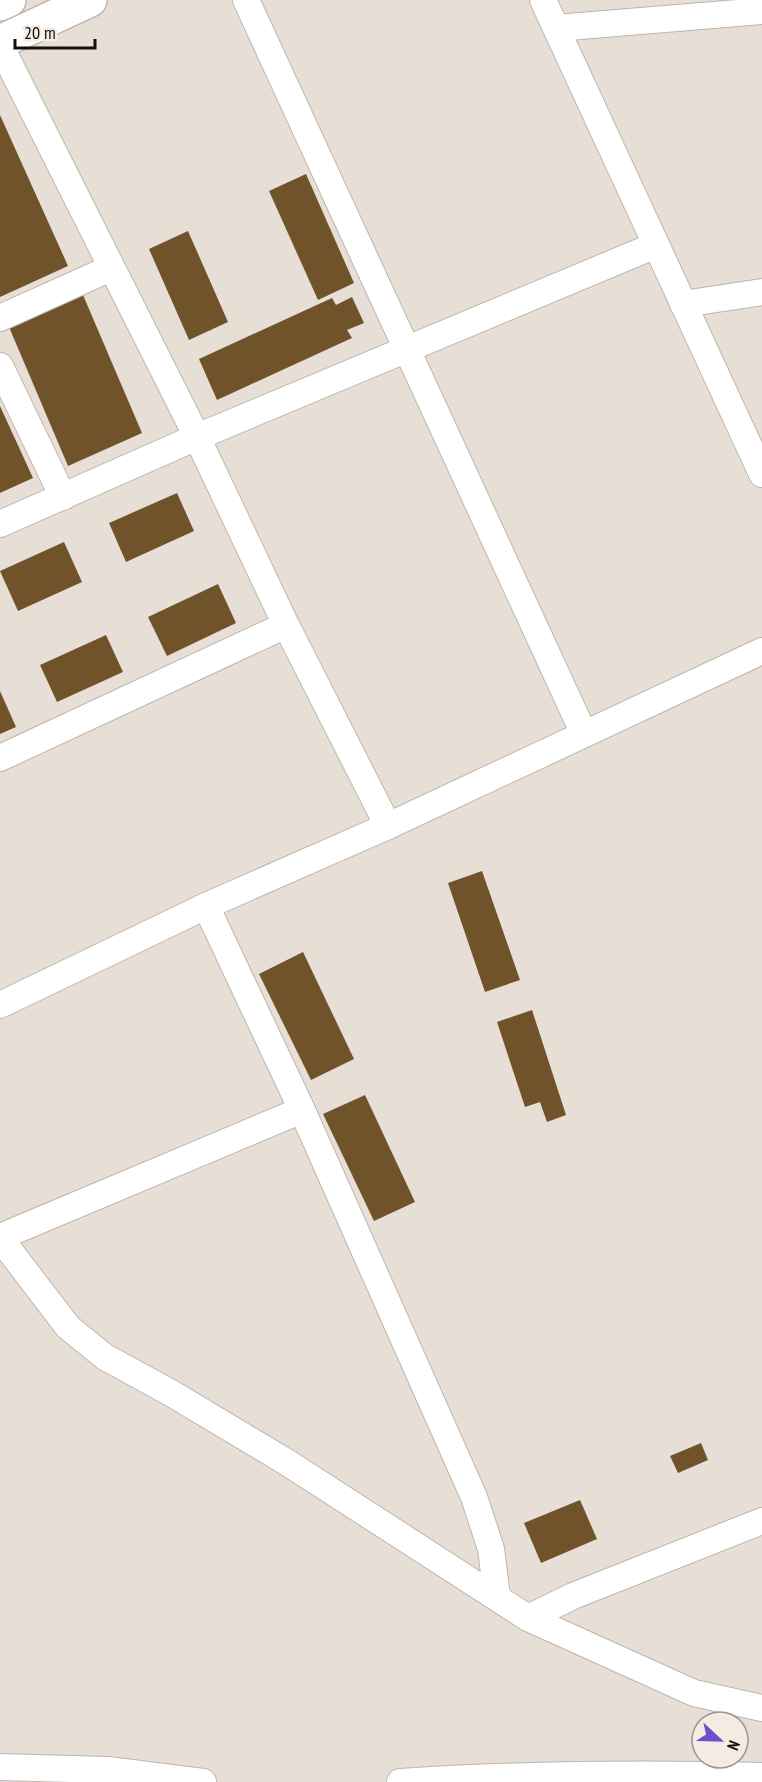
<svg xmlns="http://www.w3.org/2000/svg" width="762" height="1782" font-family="'PT Sans Narrow',sans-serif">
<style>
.building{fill:#71532b}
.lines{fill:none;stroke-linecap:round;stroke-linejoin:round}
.minor-casing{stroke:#bdb6ad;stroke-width:28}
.major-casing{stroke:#bdb6ad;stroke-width:36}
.minor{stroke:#fff;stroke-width:26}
.major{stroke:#fff;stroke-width:33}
</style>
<rect width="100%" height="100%" fill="#e7dfd6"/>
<g class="building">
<path d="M0 115 68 266 0 297Z"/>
<path d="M306 174 354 283 318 300 269 191Z"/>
<path d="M188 231 228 322 189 340 149 249Z"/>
<path d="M83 295 142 433 68 466 9 327Z"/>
<path d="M352 297 364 323 347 330 352 338 217 400 199 359 332 298 336 305Z"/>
<path d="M0 406 33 478 0 493Z"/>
<path d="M177 493 194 531 126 562 109 523Z"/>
<path d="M64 542 82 582 18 611 0 571Z"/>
<path d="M218 584 236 623 167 656 148 617Z"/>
<path d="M106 635 123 672 57 702 40 665Z"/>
<path d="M0 691 16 727 0 734Z"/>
<path d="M482 871 520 980 485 992 448 883Z"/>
<path d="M303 952 354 1059 311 1080 259 974Z"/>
<path d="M532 1010 566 1115 547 1122 540 1102 525 1107 497 1022Z"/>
<path d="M365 1095 415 1202 374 1221 323 1114Z"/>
<path d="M701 1443 708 1460 678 1473 670 1456Z"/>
<path d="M580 1500 597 1539 541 1563 524 1523Z"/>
</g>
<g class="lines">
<defs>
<g id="minor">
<path d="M246 0 584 734"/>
<path d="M543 0 762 474"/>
<path d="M556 28 762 11"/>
<path d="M0 45 197 437 286 625 388 826"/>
<path d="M683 304 762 292"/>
<path d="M0 318 111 268"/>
<path d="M0 366 63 497"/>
<path d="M0 524 197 437 656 245"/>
<path d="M0 758 286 625"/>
<path d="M206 906 302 1110 474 1497 491 1549 497 1596"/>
<path d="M0 1005 206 906 388 826 762 651"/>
<path d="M0 1237 302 1110"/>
<path d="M0 1238 68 1327 105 1357 171 1393 288 1463 528 1618 694 1693 762 1708"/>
<path d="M528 1618 573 1596 762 1521"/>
<path d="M0 1767 108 1770 203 1782"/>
<path d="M400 1782C521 1774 641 1773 762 1776"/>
</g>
<g id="major">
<path d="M0 4 9 0"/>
<path d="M0 42 90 0"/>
</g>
</defs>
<use href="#minor" class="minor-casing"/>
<use href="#major" class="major-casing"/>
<use href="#minor" class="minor"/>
<use href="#major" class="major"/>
</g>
<g transform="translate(720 1740) rotate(112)"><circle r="28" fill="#f4ece3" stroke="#9a948d" stroke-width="1.5"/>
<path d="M0-4.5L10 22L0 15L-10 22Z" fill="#6f4ec7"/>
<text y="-9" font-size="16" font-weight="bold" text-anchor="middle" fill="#120f0c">N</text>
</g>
<path d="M15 39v9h80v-9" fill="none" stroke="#120f0c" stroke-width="3"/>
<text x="24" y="39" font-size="18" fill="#120f0c" stroke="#f4ece3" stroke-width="4.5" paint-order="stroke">20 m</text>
</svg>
